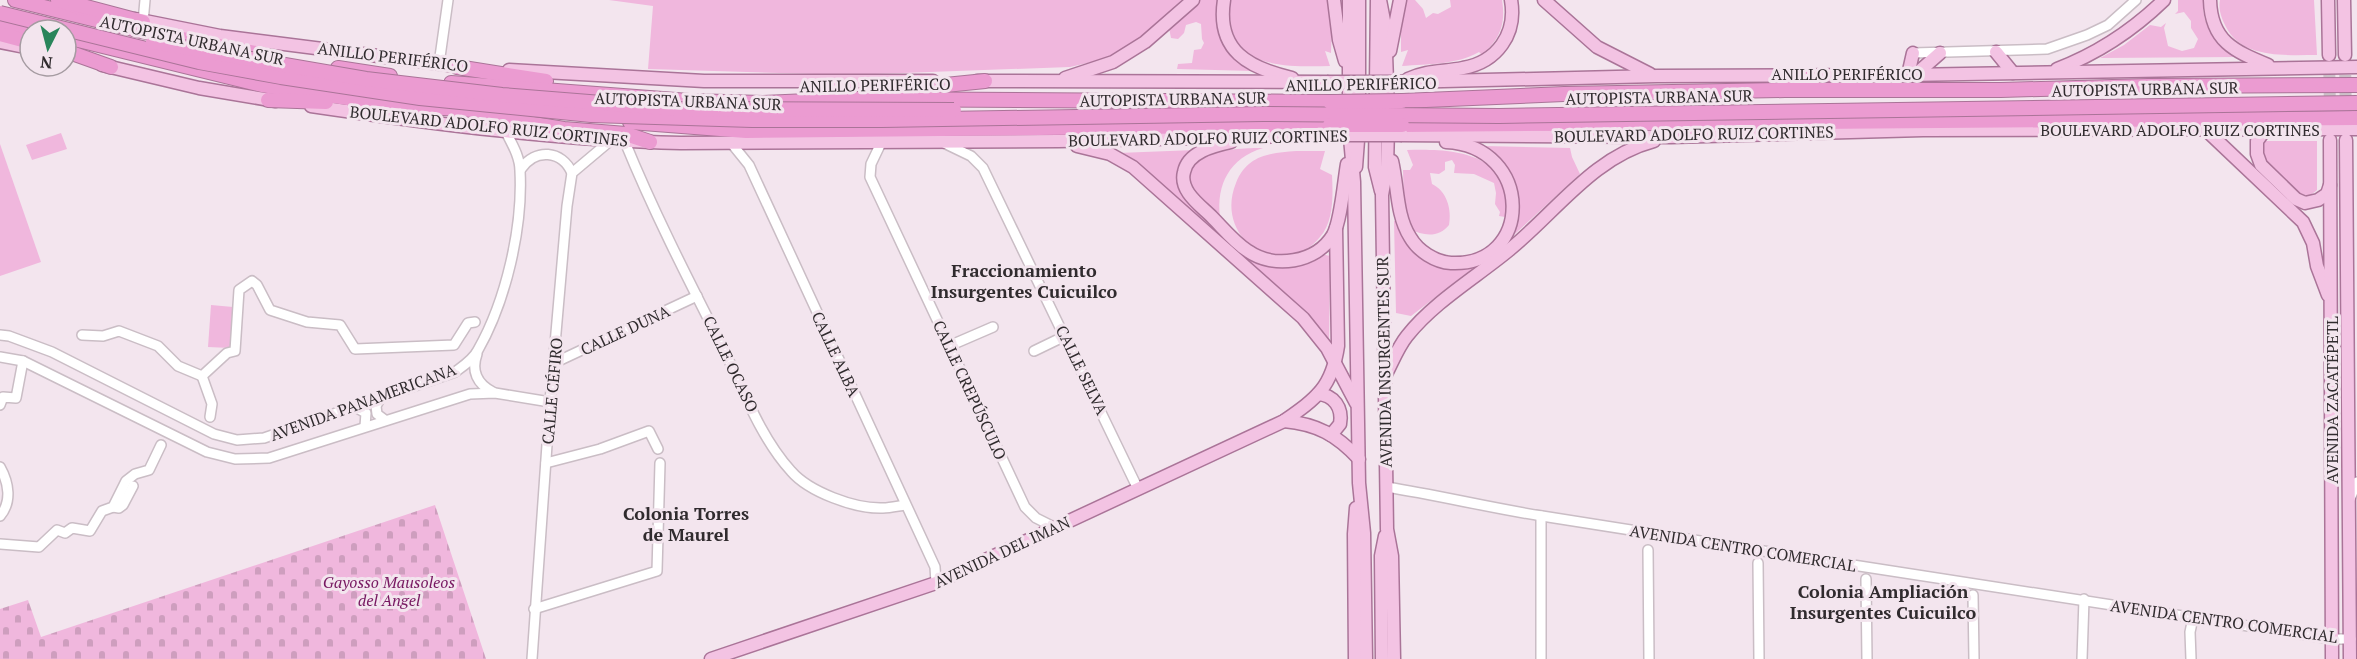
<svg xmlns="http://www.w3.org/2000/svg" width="2357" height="659" font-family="'PT Serif',serif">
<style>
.green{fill:#f0b7dd}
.cemetery{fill:url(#cemetery-stones)}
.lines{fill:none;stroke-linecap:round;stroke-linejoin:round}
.major-tunnel{stroke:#ccc0c8;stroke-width:12;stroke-dasharray:12 6;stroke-linecap:butt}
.minor-casing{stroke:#cabdc5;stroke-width:12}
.major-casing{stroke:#aa7498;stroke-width:15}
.highway-casing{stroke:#aa7498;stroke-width:16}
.minor{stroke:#fff;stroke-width:9}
.major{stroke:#f3c3e3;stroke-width:12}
.highway{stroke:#eb9bd1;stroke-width:14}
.major-bridge-casing{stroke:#aa7498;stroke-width:15;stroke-linecap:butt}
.highway-bridge-casing{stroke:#aa7498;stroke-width:16;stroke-linecap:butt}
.major-bridge{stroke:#f3c3e3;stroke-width:12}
.highway-bridge{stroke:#eb9bd1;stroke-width:14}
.labels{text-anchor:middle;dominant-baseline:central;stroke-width:6;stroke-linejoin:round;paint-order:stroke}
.street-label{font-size:16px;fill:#302b2e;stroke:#f3e5ee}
.park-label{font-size:16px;font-style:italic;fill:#771861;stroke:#f3e5ee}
.neighbourhood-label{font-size:18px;font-weight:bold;fill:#302b2e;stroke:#f3e5ee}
</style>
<defs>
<pattern id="cemetery-stones" width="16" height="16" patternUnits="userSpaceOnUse" patternTransform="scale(1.5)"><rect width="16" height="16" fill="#f0b7dd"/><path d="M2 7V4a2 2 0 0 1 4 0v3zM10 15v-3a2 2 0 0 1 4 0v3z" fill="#ce9ebe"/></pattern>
</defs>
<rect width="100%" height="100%" fill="#f3e5ee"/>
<g class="green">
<path d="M609 0H1182L1132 45 1109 58 1070 67 848 75 648 69 653 6Z"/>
<path d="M1199 0H1219L1217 23 1219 33 1253 71 1177 69 1178 64 1192 63 1194 50 1201 49 1204 43 1202 39 1201 24 1196 22 1186 25 1184 33 1178 39 1171 38 1169 28Z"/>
<path d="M1230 0H1330L1332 25 1331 53 1325 51 1330 66C1278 67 1224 68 1230 0Z"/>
<path d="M1404 0H1415L1423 9 1426 18 1433 13 1438 14 1451 7 1450 0H1502C1506 24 1500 39 1482 55L1479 52C1456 65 1428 64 1402 66L1408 50 1401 52V23Z"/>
<path d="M2178 0H2203C2202 25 2214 44 2236 57L2100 58 2124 45 2150 25 2161 27 2166 23 2164 28 2168 46 2182 51 2194 48 2198 39 2191 28V21L2184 12 2175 14 2178 11Z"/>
<path d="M2220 0H2314L2317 55C2286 55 2242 59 2226 27 2222 19 2218 10 2220 0Z"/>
<path d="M61 133 67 149 32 160 26 145Z"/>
<path d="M2264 141H2317V190C2310 197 2304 197 2296 191L2262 156Z"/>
<path d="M0 144 41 262 0 276Z"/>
<path d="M1484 146 1570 148 1572 157 1580 174 1504 244C1508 234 1514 224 1516 213 1523 186 1506 161 1484 146Z"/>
<path d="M1263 148C1230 158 1216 184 1220 217 1211 208 1196 198 1191 185 1176 149 1243 148 1263 148Z"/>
<path d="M1195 150 1180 184 1267 265 1291 268 1310 261 1321 254 1330 256 1329 344C1287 302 1244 260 1200 219 1174 195 1150 170 1118 153Z"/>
<path d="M1407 150C1453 148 1517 153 1505 217L1499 216 1500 212 1495 204 1496 193 1494 183 1474 174 1454 173 1455 165 1452 160 1445 162V170L1439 174 1430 173 1432 184C1447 191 1452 210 1449 225 1439 238 1423 236 1410 229L1404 208 1403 170H1410L1413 165Z"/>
<path d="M1296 151H1325L1320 169 1332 175C1333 195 1334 221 1320 237 1281 284 1213 239 1236 183 1247 155 1270 153 1296 151Z"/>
<path d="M1394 221H1397L1427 260 1489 256 1411 316 1396 313Z"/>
<path d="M211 305 233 307 230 348 208 347Z"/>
</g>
<path class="cemetery" d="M435 505 486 659H0V609L28 600 41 637Z"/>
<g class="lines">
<g class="major-tunnel">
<path d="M2329 55 2330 111"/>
<path d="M2345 57 2346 127"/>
</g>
<defs>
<g id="minor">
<path d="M143 22 145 0"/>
<path d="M1913 53 2047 49 2087 35 2108 25 2136 0"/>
<path d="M439 64 448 0"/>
<path d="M625 142C654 213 690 283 725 352 744 392 761 438 791 471 809 492 855 509 883 508 890 508 898 506 905 505"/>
<path d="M881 143 871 164 870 177 1025 507 1036 518 1054 527"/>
<path d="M944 143 971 156 983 168 1138 489"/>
<path d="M732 144 749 165 935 567 936 583"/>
<path d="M521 169C535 148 562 150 572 173"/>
<path d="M0 335 9 336 52 352 214 434 237 440 264 438 455 372C463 366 473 360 478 350 506 301 523 227 520 171 520 157 512 144 506 132"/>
<path d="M82 335 103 336 119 331 158 346 178 366 202 376 227 353 235 351 239 290 252 281 257 285 270 310 307 322 340 325 355 349 454 345 468 323 475 322"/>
<path d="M949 346 993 327"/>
<path d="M1034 351 1065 336"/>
<path d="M477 354C471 371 477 384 493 392"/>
<path d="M0 357 23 361 207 452 235 459 269 458 470 394 495 393 550 402"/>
<path d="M554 363 697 296"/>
<path d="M202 376 212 404 210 417"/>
<path d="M380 399 376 406 377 414 385 420"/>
<path d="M0 405 3 397 16 398 23 361"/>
<path d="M355 407 366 413 365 426"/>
<path d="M546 463 600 449 649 431 658 449"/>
<path d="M0 467C9 483 12 502 0 516"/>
<path d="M1386 487C1438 495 1490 508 1542 516 1805 559 2069 597 2332 639H2351"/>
<path d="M2350 499 2357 482"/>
<path d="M113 507 119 508 123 505 133 486"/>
<path d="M1541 516V659"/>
<path d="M0 544 39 547 57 530 65 533 72 528 90 531 102 511 113 507 126 481 135 474 149 470 161 445"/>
<path d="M1648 550 1649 659"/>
<path d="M1758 563 1759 659"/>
<path d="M1866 579 1867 659"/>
<path d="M1973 595 1974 659"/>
<path d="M534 609 657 571 660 463"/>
<path d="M532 659 550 402 567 206 572 173 610 141"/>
<path d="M2082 659 2084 599"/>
<path d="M2191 659 2190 632 2193 618"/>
</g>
<g id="major">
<path d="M1224 0C1216 51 1249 68 1292 78"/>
<path d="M1334 0 1339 40 1345 61"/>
<path d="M1349 0V109"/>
<path d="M1377 0 1375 167 1381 191"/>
<path d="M1380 0 1385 26 1388 109"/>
<path d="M1544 0 1597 47 1650 74"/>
<path d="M2210 0C2211 41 2234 51 2268 65"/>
<path d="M2328 0 2329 55"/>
<path d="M2344 0 2345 55"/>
<path d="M135 19 220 36 465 67"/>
<path d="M0 42 30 48"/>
<path d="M1390 51 1400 0"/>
<path d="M1996 52 2013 73"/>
<path d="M102 65 199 88 276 101"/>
<path d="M2057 69C2099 53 2132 31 2164 0"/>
<path d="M509 70 704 81H933"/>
<path d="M1908 75 1913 53"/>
<path d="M1915 75 1940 53"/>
<path d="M1065 78 1113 62 1145 42 1193 0"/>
<path d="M1408 79C1427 70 1443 72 1463 68 1497 62 1517 34 1511 0"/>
<path d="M977 81 1327 82"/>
<path d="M1402 82 1657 76 1908 75 2357 67"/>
<path d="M311 106C434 124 557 140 681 143L1059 141 1336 135"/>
<path d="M1359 110V0"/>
<path d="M1349 127 1354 182 1359 483 1364 533 1366 659"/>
<path d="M1388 127 1387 167 1382 195 1387 529 1392 556 1394 659"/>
<path d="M2206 130 2303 222 2313 243 2317 266 2328 295"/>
<path d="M2265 130 2257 141V154L2261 165 2296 199 2305 203 2318 200 2327 194 2330 185"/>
<path d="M1402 135 1671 137 1923 130 2357 129"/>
<path d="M2330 140 2332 659"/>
<path d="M2346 140 2350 659"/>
<path d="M1231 142C1213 146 1188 152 1184 172 1179 191 1200 205 1212 217 1223 228 1234 242 1248 251 1274 269 1316 263 1333 235 1341 221 1344 181 1347 164"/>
<path d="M1077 146 1110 154 1133 167 1303 318 1327 348 1356 403"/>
<path d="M1392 161C1398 186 1396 215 1410 237 1418 251 1435 262 1451 263 1534 267 1534 146 1446 142"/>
<path d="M1356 167 1359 127"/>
<path d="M1385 376C1392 363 1398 347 1407 336 1434 302 1475 278 1509 250 1556 212 1593 157 1654 141"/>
<path d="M1318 394C1334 395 1343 408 1340 424L1331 435"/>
<path d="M1284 421C1317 424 1337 435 1359 459"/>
<path d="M711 659 936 583 1284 421C1317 398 1332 387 1338 346L1336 228"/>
<path d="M1355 659 1354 534 1356 508"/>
<path d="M1382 659 1381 556 1385 536"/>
</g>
<g id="highway">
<path d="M15 0 141 31 266 55"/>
<path d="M58 0 83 9"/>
<path d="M75 4 143 22"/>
<path d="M0 21 37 30"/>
<path d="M0 34 30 42"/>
<path d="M66 37 262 85 387 104 500 112"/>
<path d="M66 51 111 67"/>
<path d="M457 67 546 81"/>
<path d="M338 68 390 76"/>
<path d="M451 83 689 101 763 103 853 99 1330 102"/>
<path d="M1785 84 1815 77"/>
<path d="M876 92 985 81"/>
<path d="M268 100 326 102"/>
<path d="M1402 101 1564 94 1785 90H2001L2148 86 2357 85"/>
<path d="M491 117 564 129 626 134 650 142"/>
<path d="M630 122 746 131 1330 125"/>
<path d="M1402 125 2357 118"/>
<path d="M1666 131 1694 135"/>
</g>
</defs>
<use href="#minor" class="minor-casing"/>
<use href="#major" class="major-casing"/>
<use href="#highway" class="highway-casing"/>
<use href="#minor" class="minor"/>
<use href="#major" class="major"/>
<use href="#highway" class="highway"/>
<defs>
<g id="major-bridge">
<path d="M1327 82H1402"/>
<path d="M1336 135H1402"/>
</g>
<g id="highway-bridge">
<path d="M0 13 199 62 281 77 420 98 591 115 752 120H882L1263 114 1499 116 2357 103"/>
<path d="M153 42 366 79 502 95 677 109 954 110"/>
<path d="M1330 102 1402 101"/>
<path d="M1330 125H1402"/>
</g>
</defs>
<use href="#major-bridge" class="major-bridge-casing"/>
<use href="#highway-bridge" class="highway-bridge-casing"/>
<use href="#major-bridge" class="major-bridge"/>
<use href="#highway-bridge" class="highway-bridge"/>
</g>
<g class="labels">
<g class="street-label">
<text transform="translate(192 40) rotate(12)">AUTOPISTA URBANA SUR</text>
<text transform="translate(393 57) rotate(7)">ANILLO PERIFÉRICO</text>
<text x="1847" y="74">ANILLO PERIFÉRICO</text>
<text transform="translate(1361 84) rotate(-1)">ANILLO PERIFÉRICO</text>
<text transform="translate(875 85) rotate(-1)">ANILLO PERIFÉRICO</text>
<text transform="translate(2145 89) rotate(-1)">AUTOPISTA URBANA SUR</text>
<text transform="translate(1659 97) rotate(-1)">AUTOPISTA URBANA SUR</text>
<text transform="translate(1173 99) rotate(-1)">AUTOPISTA URBANA SUR</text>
<text transform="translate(688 101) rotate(2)">AUTOPISTA URBANA SUR</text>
<text transform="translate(489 126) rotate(6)">BOULEVARD ADOLFO RUIZ CORTINES</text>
<text x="2180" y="130">BOULEVARD ADOLFO RUIZ CORTINES</text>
<text transform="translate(1694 134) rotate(-1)">BOULEVARD ADOLFO RUIZ CORTINES</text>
<text transform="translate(1208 138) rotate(-1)">BOULEVARD ADOLFO RUIZ CORTINES</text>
<text transform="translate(625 330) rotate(-25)">CALLE DUNA</text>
<text transform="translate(836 354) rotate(65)">CALLE ALBA</text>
<text transform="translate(1384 362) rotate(-91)">AVENIDA INSURGENTES SUR</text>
<text transform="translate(731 364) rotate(64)">CALLE OCASO</text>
<text transform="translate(1082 370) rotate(64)">CALLE SELVA</text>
<text transform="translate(970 390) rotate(65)">CALLE CREPÚSCULO</text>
<text transform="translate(552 391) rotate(-85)">CALLE CÉFIRO</text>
<text transform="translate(2332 400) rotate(-90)">AVENIDA ZACATÉPETL</text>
<text transform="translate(363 402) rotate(-20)">AVENIDA PANAMERICANA</text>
<text transform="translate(1743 548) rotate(9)">AVENIDA CENTRO COMERCIAL</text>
<text transform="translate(1002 552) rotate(-25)">AVENIDA DEL IMAN</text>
<text transform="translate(2224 621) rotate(8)">AVENIDA CENTRO COMERCIAL</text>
</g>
<g class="park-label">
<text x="389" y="582">Gayosso Mausoleos<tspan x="389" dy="18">del Angel</tspan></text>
</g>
<g class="neighbourhood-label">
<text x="1024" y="270">Fraccionamiento<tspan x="1024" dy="21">Insurgentes Cuicuilco</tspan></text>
<text x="686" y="513">Colonia Torres<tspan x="686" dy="21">de Maurel</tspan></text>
<text x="1883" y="591">Colonia Ampliación<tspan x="1883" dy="21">Insurgentes Cuicuilco</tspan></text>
</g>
</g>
<g transform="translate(48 48) rotate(186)"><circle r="28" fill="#f3e5ee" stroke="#a59ba1" stroke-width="1.5"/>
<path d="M0-4.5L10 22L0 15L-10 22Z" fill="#29855b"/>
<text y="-9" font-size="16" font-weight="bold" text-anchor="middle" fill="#302b2e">N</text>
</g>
</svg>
